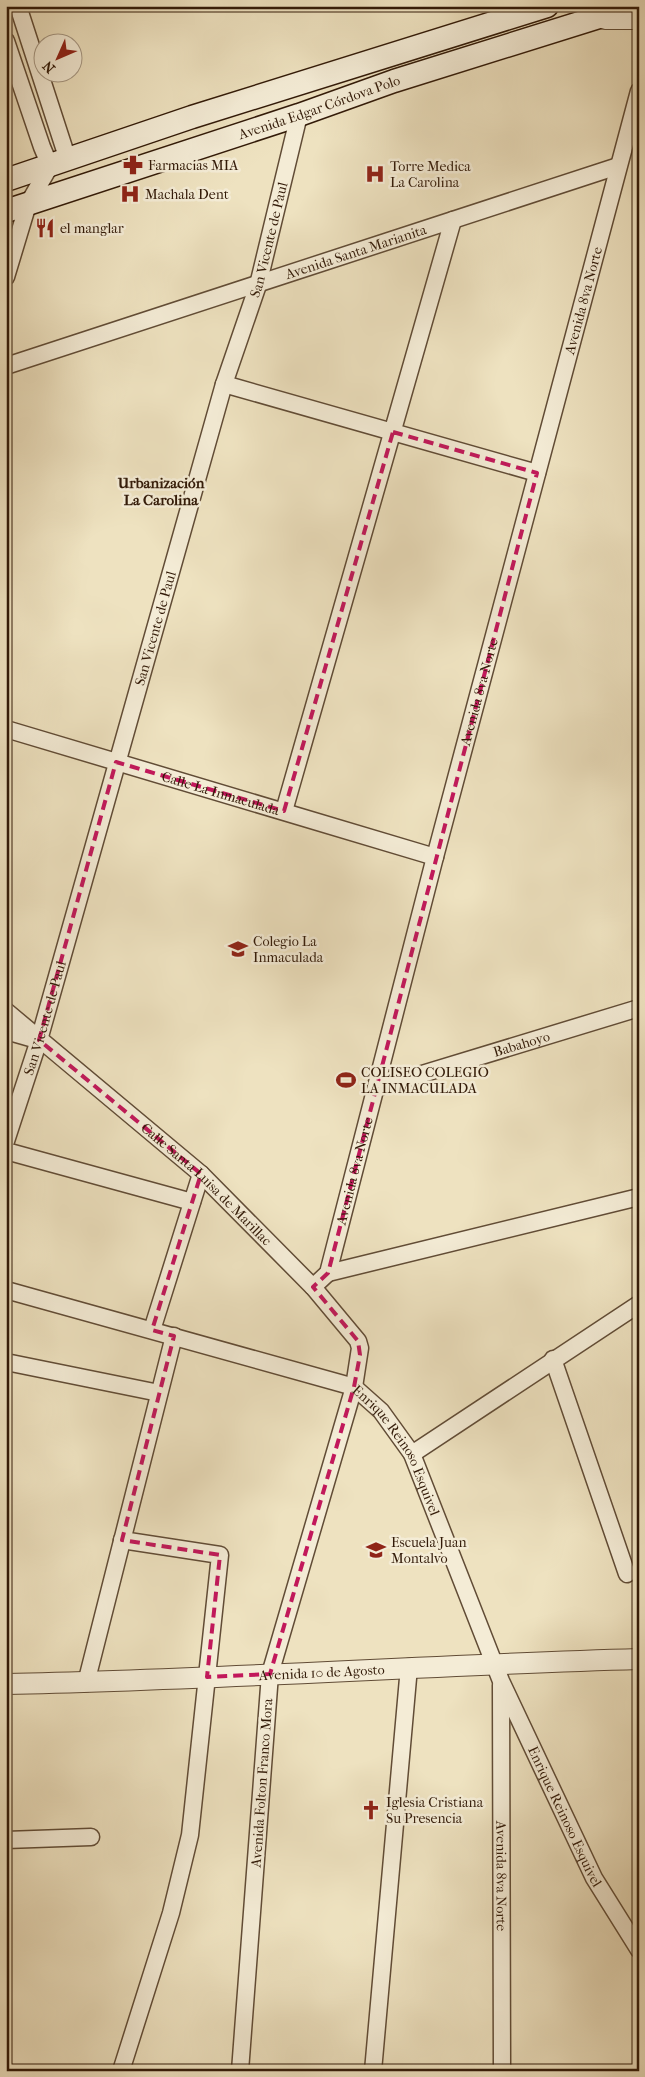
<svg xmlns="http://www.w3.org/2000/svg" width="645" height="2077" font-family="'IM FELL French Canon',serif">
<style>
.lines{fill:none;stroke-linecap:round;stroke-linejoin:round}
.minor-casing{stroke:#614c36;stroke-width:19}
.tertiary-casing{stroke:#614c36;stroke-width:22}
.secondary-casing{stroke:#321a08;stroke-width:25}
.minor{stroke:#f4ecd6;stroke-width:16}
.tertiary{stroke:#f4ecd6;stroke-width:20}
.secondary{stroke:#f4ecd6;stroke-width:22}
.marked{fill:none;stroke:#c2185b;stroke-width:4;stroke-dasharray:10 6;stroke-linejoin:round}
.labels{text-anchor:middle;dominant-baseline:central;stroke-width:5;stroke-linejoin:round;paint-order:stroke}
.street-label{font-size:14px;fill:#321a08;stroke:#f4ecd6}
.poi-label{font-size:14px;fill:#321a08;stroke:#f4ecd6;text-anchor:start}
.neighbourhood-label{font-size:15px;font-weight:bold;fill:#321a08;stroke:#f4ecd6}
</style>
<rect width="100%" height="100%" fill="#eee2c0"/>
<filter id="stains"><feTurbulence type="fractalNoise" baseFrequency=".004" numOctaves="4"/><feColorMatrix values="0 0 0 0 .2 0 0 0 0 .09 0 0 0 0 .02 0 0 0 .5 -.17"/></filter>
<radialGradient id="worn" r=".72"><stop offset=".6" stop-color="#630" stop-opacity="0"/><stop offset="1" stop-color="#630" stop-opacity=".3"/></radialGradient>
<g class="lines">
<defs>
<g id="minor">
<path d="M18 6 68 160"/>
<path d="M6 41 42 147 50 166 28 204 6 277"/>
<path id="s1" d="M6 366 618 166"/>
<path d="M224 384 537 473"/>
<path id="s2" d="M6 729 435 857"/>
<path d="M284 811 453 220"/>
<path id="s3" d="M6 1011 201 1174 313 1287 358 1341 360 1348 354 1387 270 1674 240 2071"/>
<path d="M6 1031 34 1039"/>
<path id="s4" d="M376 1088 639 1008"/>
<path id="s5" d="M6 1141 39 1040 224 384 258 285 299 115"/>
<path d="M6 1151 192 1202"/>
<path d="M328 1273 639 1197"/>
<path id="s6" d="M313 1287 328 1273 435 857 639 91"/>
<path id="s7" d="M6 1290 354 1387 381 1411 412 1454 501 1681 594 1878 639 1950"/>
<path d="M152 1330 201 1174"/>
<path d="M553 1359 627 1574"/>
<path d="M6 1362 159 1393"/>
<path d="M412 1454 639 1304"/>
<path d="M86 1683 174 1336"/>
<path id="s8" d="M501 1685 502 2071"/>
<path d="M6 1840 91 1837"/>
<path d="M121 2071 171 1913 190 1835 220 1555 122 1540"/>
<path d="M373 2071 409 1667"/>
</g>
<g id="tertiary">
<path d="M605 19H639"/>
<path id="s9" d="M6 1684C217 1680 428 1665 639 1659"/>
</g>
<g id="secondary">
<path d="M6 180 192 117 547 6"/>
<path id="s10" d="M6 211 299 115 394 81 634 6"/>
</g>
</defs>
<use href="#minor" class="minor-casing"/>
<use href="#tertiary" class="tertiary-casing"/>
<use href="#secondary" class="secondary-casing"/>
<use href="#minor" class="minor"/>
<use href="#tertiary" class="tertiary"/>
<use href="#secondary" class="secondary"/>
</g>
<path class="marked" d="M393 432 537 473 328 1273 313 1287 358 1341 360 1355 354 1387 270 1674 207 1677 220 1555 122 1540 174 1336 152 1330 201 1174 39 1040 116 762 284 811Z"/>
<defs>
<symbol id="pharmacy-bare" viewBox="-9 -9 18 18"><path d="M-2-6h4v4h4v4h-4v4h-4v-4h-4v-4h4Z" fill="#8f2418" stroke="#f4ecd6" stroke-width="2.5" paint-order="stroke"/></symbol>
<symbol id="hospital-bare" viewBox="-9 -9 18 18"><path d="M-5-5h3v3.5h4V-5h3V5h-3V1.5h-4V5h-3Z" fill="#8f2418" stroke="#f4ecd6" stroke-width="2.5" paint-order="stroke"/></symbol>
<symbol id="restaurant-bare" viewBox="-9 -9 18 18"><path d="M-5-6h1v4h1v-4h1v4h1v-4h1v5L-1.5 .5V6h-2V.5L-5-1ZM5-6V6H3V1.5H1.5Q1.5-4 5-6Z" fill="#8f2418" stroke="#f4ecd6" stroke-width="2.5" paint-order="stroke"/></symbol>
<symbol id="school-bare" viewBox="-9 -9 18 18"><path d="M0-5L7-2L0 1L-7-2ZM-4 1L0 2.5L4 1V4Q0 6-4 4Z" fill="#8f2418" stroke="#f4ecd6" stroke-width="2.5" paint-order="stroke"/></symbol>
<symbol id="stadium-bare" viewBox="-9 -9 18 18"><path d="M0-5a6.5 5 0 1 0 0 10a6.5 5 0 1 0 0-10ZM-3.5-1.8h7v3.6h-7Z" fill="#8f2418" stroke="#f4ecd6" stroke-width="2.5" paint-order="stroke"/></symbol>
<symbol id="church-bare" viewBox="-9 -9 18 18"><path d="M-1.2-6h2.4v3.5h3.3v2.4h-3.3V6h-2.4V-.1h-3.3v-2.4h3.3Z" fill="#8f2418" stroke="#f4ecd6" stroke-width="2.5" paint-order="stroke"/></symbol>
</defs>
<g fill-rule="evenodd">
<use href="#pharmacy-bare" x="119" y="151" width="28" height="28"/>
<use href="#hospital-bare" x="361" y="160" width="28" height="28"/>
<use href="#hospital-bare" x="116" y="180" width="28" height="28"/>
<use href="#restaurant-bare" x="31" y="214" width="28" height="28"/>
<use href="#school-bare" x="224" y="935" width="28" height="28"/>
<use href="#stadium-bare" x="332" y="1066" width="28" height="28"/>
<use href="#school-bare" x="362" y="1536" width="28" height="28"/>
<use href="#church-bare" x="357" y="1796" width="28" height="28"/>
</g>
<g class="labels">
<g class="street-label">
<text stroke="none"><textPath href="#s10" startOffset="330">Avenida Edgar Córdova Polo</textPath></text>
<text stroke="none"><textPath href="#s5" startOffset="939">San Vicente de Paul</textPath></text>
<text stroke="none"><textPath href="#s1" startOffset="368">Avenida Santa Marianita</textPath></text>
<text stroke="none"><textPath href="#s6" startOffset="1026">Avenida 8va Norte</textPath></text>
<text stroke="none"><textPath href="#s5" startOffset="534">San Vicente de Paul</textPath></text>
<text stroke="none"><textPath href="#s6" startOffset="621">Avenida 8va Norte</textPath></text>
<text stroke="none"><textPath href="#s2" startOffset="224">Calle La Inmaculada</textPath></text>
<text stroke="none"><textPath href="#s5" startOffset="129">San Vicente de Paul</textPath></text>
<text stroke="none"><textPath href="#s4" startOffset="152">Babahoyo</textPath></text>
<text stroke="none"><textPath href="#s6" startOffset="126">Avenida 8va Norte</textPath></text>
<text stroke="none"><textPath href="#s3" startOffset="265">Calle Santa Luisa de Marillac</textPath></text>
<text stroke="none"><textPath href="#s7" startOffset="439">Enrique Reinoso Esquivel</textPath></text>
<text stroke="none"><textPath href="#s9" startOffset="316">Avenida 10 de Agosto</textPath></text>
<text transform="translate(262 1783) rotate(-86)">Avenida Folton Franco Mora</text>
<text stroke="none"><textPath href="#s7" startOffset="844">Enrique Reinoso Esquivel</textPath></text>
<text stroke="none"><textPath href="#s8" startOffset="191">Avenida 8va Norte</textPath></text>
</g>
<g class="poi-label">
<text x="148" y="165">Farmacias MIA</text>
<text x="390" y="166">Torre Medica<tspan x="390" dy="16">La Carolina</tspan></text>
<text x="145" y="194">Machala Dent</text>
<text x="60" y="228">el manglar</text>
<text x="253" y="941">Colegio La<tspan x="253" dy="16">Inmaculada</tspan></text>
<text x="361" y="1072">COLISEO COLEGIO<tspan x="361" dy="16">LA INMACULADA</tspan></text>
<text x="391" y="1542">Escuela Juan<tspan x="391" dy="16">Montalvo</tspan></text>
<text x="386" y="1802">Iglesia Cristiana<tspan x="386" dy="16">Su Presencia</tspan></text>
</g>
<g class="neighbourhood-label">
<text x="161" y="483">Urbanización<tspan x="161" dy="17">La Carolina</tspan></text>
</g>
</g>
<rect width="645" height="2077" fill="none" stroke="#eee2c0" stroke-width="25"/>
<rect x="8" y="8" width="630" height="2062" fill="none" stroke="#321a08" stroke-width="2.5"/>
<rect x="12" y="12" width="620" height="2052" fill="none" stroke="#321a08"/>
<g transform="translate(58 58) rotate(225)"><circle r="24" fill="#f4ecd6" stroke="#a69884"/>
<path d="M0-4L9 19L0 12L-9 19Z" fill="#8f2418"/>
<text y="-8" font-size="14" font-weight="bold" text-anchor="middle" fill="#321a08">N</text>
</g>
<rect width="100%" height="100%" filter="url(#stains)"/>
<rect width="100%" height="100%" fill="url(#worn)"/>
</svg>
